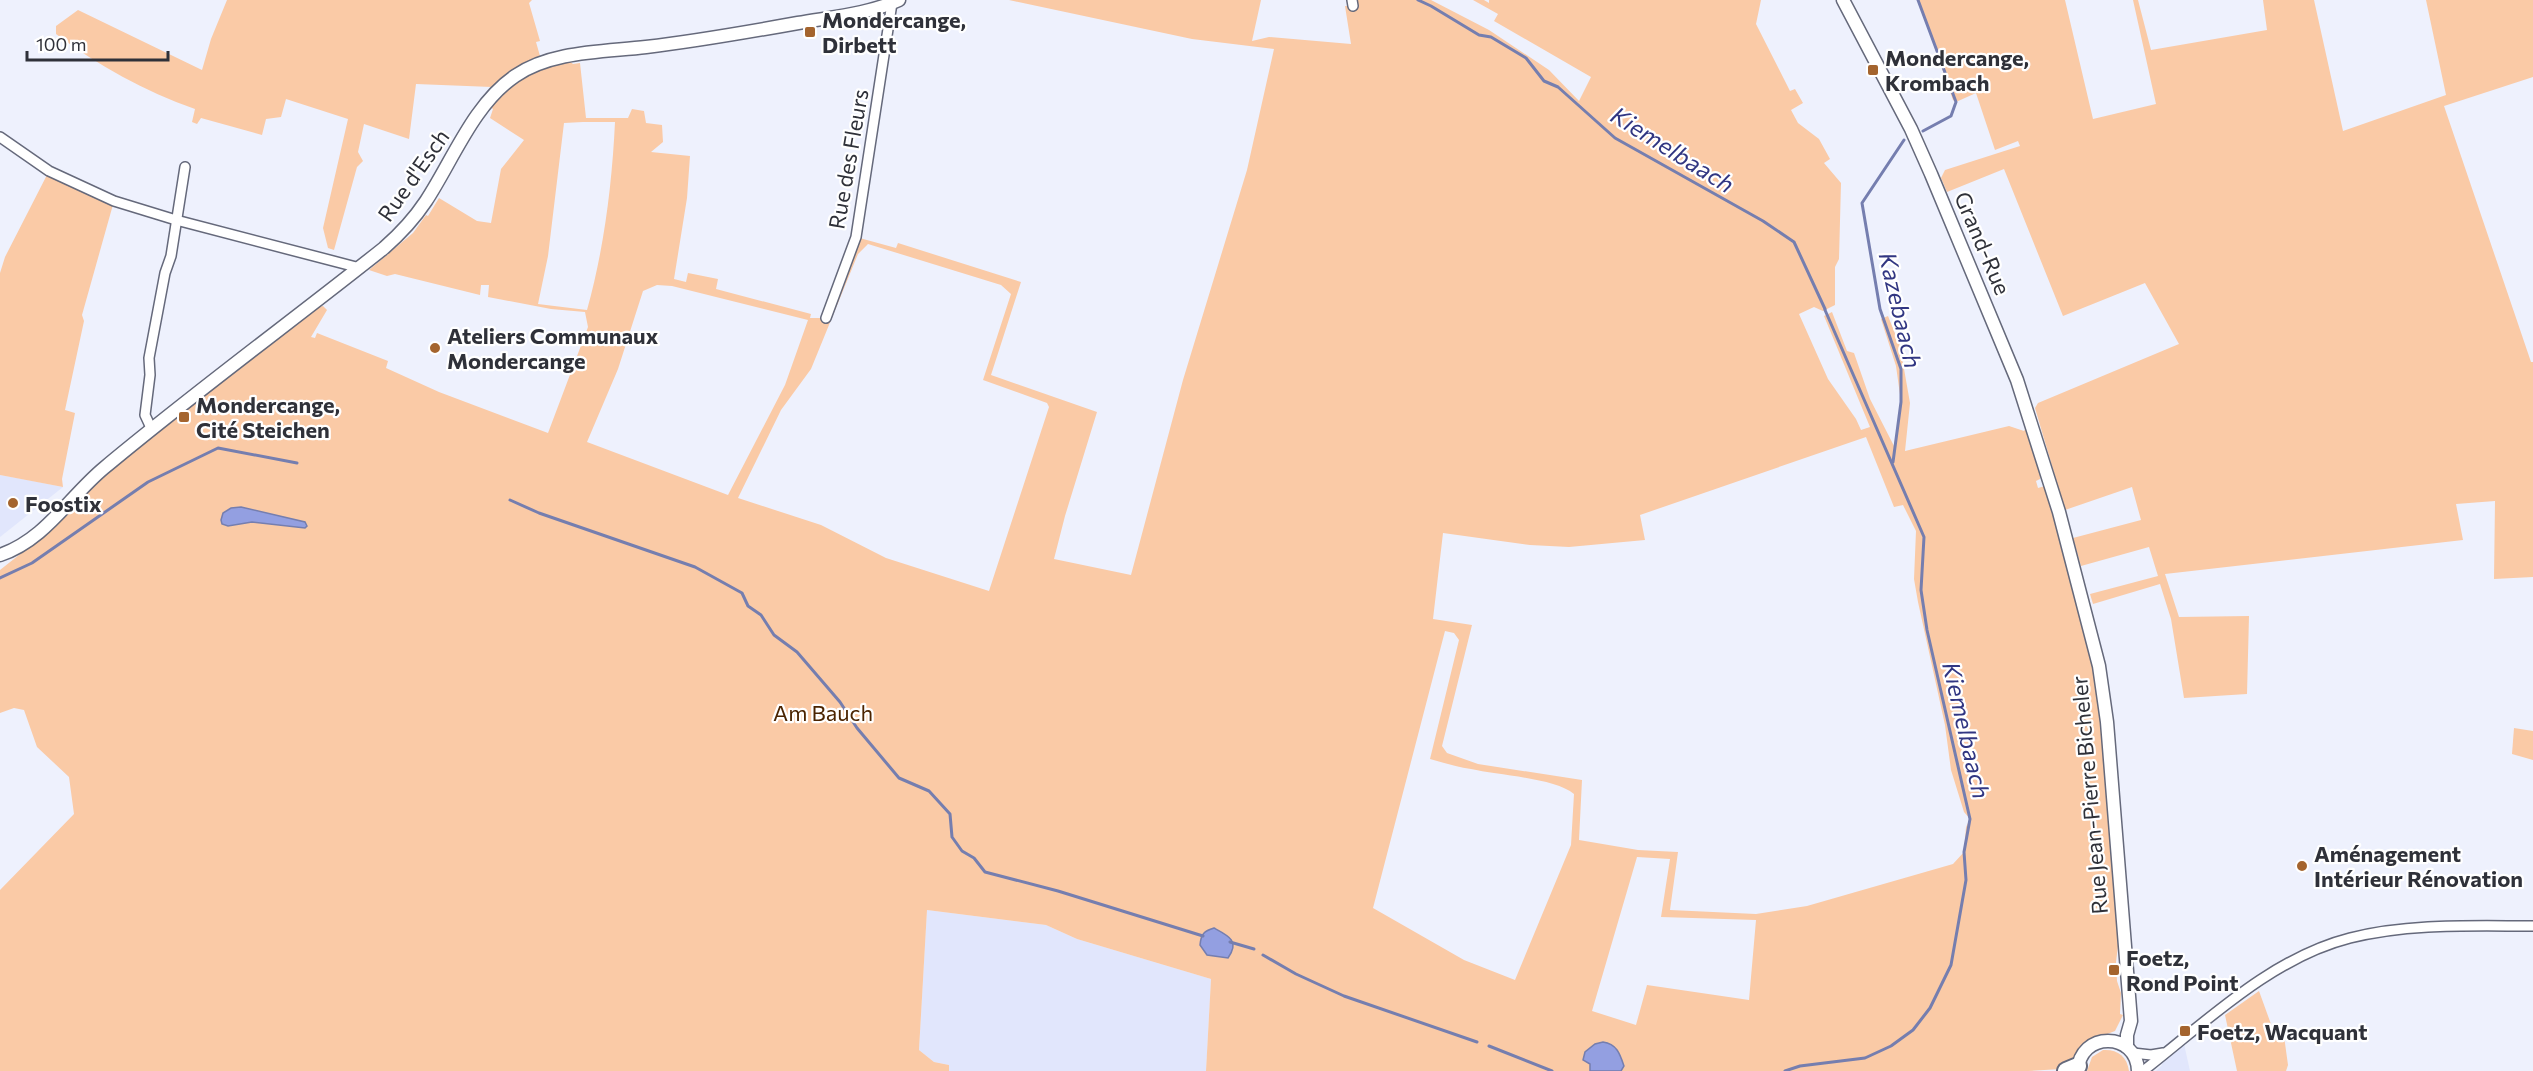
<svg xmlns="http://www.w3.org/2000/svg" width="2533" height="1071" font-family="Commissioner,sans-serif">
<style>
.built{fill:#e1e6fc}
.green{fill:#facaa6;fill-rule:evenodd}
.water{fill:#939fe1;stroke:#757eaf;stroke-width:1.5}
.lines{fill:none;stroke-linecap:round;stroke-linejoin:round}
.stream{stroke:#757eaf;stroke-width:3}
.minor-casing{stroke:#65697b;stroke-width:12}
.secondary-casing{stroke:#65697b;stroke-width:15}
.motorway-casing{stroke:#65697b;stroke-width:20}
.minor{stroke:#fff;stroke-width:9}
.secondary{stroke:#fff;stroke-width:12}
.motorway{stroke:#fff;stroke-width:16}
.poi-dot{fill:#a4642e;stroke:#fff;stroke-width:2}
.labels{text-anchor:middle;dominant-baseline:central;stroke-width:4.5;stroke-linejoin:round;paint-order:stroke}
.poi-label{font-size:22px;font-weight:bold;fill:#2f3139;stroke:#fff;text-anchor:start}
.street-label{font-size:22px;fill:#2f3139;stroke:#fff}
.park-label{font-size:22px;fill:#4b2400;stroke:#fff}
.water-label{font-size:24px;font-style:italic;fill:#313682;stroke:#fff}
</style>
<rect width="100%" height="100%" fill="#eef1fd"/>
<g class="built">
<path d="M0 475 22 479 63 487 0 537Z"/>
<path d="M927 910 1046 925 1077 939 1211 979 1206 1071H949V1065L934 1062 919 1050Z"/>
<path d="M2184 1044 2190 1071H2156L2162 1065 2160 1062Z"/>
</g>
<g class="green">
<path d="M227 0H532L529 3 540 41 536 42 540 56 504 76 492 87 416 84 409 139 364 124 358 152 363 161 357 167 334 250 328 248 323 228 348 119 286 99 281 117 266 119 262 135 201 118 197 124 192 122 195 109C144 91 99 66 56 34V26L78 10 202 70 211 39Z"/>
<path d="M1009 0H1261L1252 41 1269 37 1351 44 1345 6H1353L1352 0H1431L1489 30 1549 70 1579 101 1591 77 1494 21 1498 14 1473 0H1484L1489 3V0H1761L1756 24 1790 91 1795 89 1803 103 1791 110 1798 123 1819 139 1830 159 1824 163 1841 183 1839 259 1835 267V305L1823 311 1814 307 1799 314 1828 379 1856 419 1861 430 1870 427 1824 316 1832 312 1847 351 1854 353 1870 399 1894 446 1901 402 1896 366 1881 319 1888 316 1900 346 1910 403 1905 451 2009 426 2024 431 2027 426 2040 469V479L2036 481 2038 488 2045 486 2094 667 2102 720 2117 928 2118 946 2116 962 2117 981 2121 993 2120 1014 2123 1015 2115 1031 2089 1041 2082 1048 2073 1061 2061 1069 2028 1071H1206L1211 979 1077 939 1046 925 927 910 919 1050 934 1062 949 1065V1071H0V890L74 814 69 777 37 747 24 710 14 708 0 713V570L43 536 105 473 318 307 323 306 327 310 311 337 315 338 317 333 388 361 386 368 439 392 548 433 588 327 585 312 551 309 488 297 489 285H481L480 295 395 274 387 276 369 270 413 233 426 215 428 216 439 198 477 221 491 223 501 169 524 140 490 118 493 109 490 106C514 78 534 71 568 60L573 64 580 63 586 118H628L632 109 644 111 646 123 662 125 663 142 651 152 690 156 687 198 674 279 686 282 688 273 718 279 716 289 811 314 810 318H825L856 237 896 248 898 243 1021 282 991 375 1097 412 1065 516 1054 559 1131 575 1183 380 1247 170 1274 49 1192 39ZM583 122H615C612 185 604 249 587 310L538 304 548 256 564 123ZM868 244 1001 285 1011 294 983 380 1047 403 1049 407 989 591 886 558 821 525 738 498 781 410 811 369 858 254ZM657 285 672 286 808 320 785 385 728 495 587 442 618 369 643 291ZM1866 437 1894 507 1903 505 1916 531 1914 579 1918 602 1945 725 1951 770 1964 812 1970 819 1966 827 1964 852 1953 864 1807 906 1756 914 1670 910 1678 852 1638 850 1579 840 1582 780 1478 764 1447 753 1442 746 1472 625 1433 619 1443 533 1530 545 1569 547 1645 540 1640 515ZM1445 631 1454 633 1459 640 1430 759C1444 763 1457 767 1471 769 1497 775 1555 778 1574 794L1571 845 1515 980 1464 960 1373 908ZM1637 857 1670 859 1661 917 1756 920 1749 1000 1647 985 1636 1025 1592 1011Z"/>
<path d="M1918 0H2065L2093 119 2156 104 2133 0H2138L2151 50 2267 30 2263 0H2314L2343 131 2446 95 2426 0H2533V77L2444 106 2531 362H2533V577L2494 579 2495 501 2456 504 2463 540 2165 574 2179 617 2249 616 2247 694 2184 698 2171 619 2160 584 2093 604 2090 594 2158 576 2149 547 2081 566 2073 538 2141 520 2132 487 2065 510 2035 408 2038 403 2179 344 2145 283 2063 316 2004 169 1947 192 1941 178 1945 170 2020 146 2018 141 1995 150 1976 93 1956 102 1953 100Z"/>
<path d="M49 171 114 201 82 315 84 321 65 410 75 413 62 479 63 487 0 475V273L5 257Z"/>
<path d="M2514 728 2533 731V760L2512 754Z"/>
<path d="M2259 991 2276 1038 2284 1036 2288 1065 2286 1071H2237L2225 1015Z"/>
<path d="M2103 1050C2117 1049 2127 1056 2129 1071H2087L2092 1057Z"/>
</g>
<g class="water">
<path d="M241 507 305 522 307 526 305 528 252 522 228 526 222 524 221 520 223 513 231 508Z"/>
<path d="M1214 928C1229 936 1240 941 1228 958L1207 955 1200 945C1201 934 1204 931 1214 928Z"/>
<path d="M1603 1042C1617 1044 1620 1054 1624 1066L1621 1071H1590V1064L1583 1060 1585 1052 1595 1044Z"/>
</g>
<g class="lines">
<g class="stream">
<path d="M1418 0 1431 6 1479 35 1491 37 1526 58 1544 81 1558 87 1615 138 1763 221 1794 242 1825 309"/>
<path d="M1918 0 1956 102 1951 116 1923 131"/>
<path d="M1893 462 1901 402V369L1880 309 1862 203 1904 140"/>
<path d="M510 500 539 513 695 567 742 593 748 606 761 615 774 635 797 652 840 702 857 728 899 778 929 791 950 814 952 837 962 851 974 858 985 872 1058 891 1203 936"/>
<path d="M0 578 32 563 148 482 218 448 297 463"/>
<path d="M1230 942 1254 949"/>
<path d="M1263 955 1296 974 1344 996 1477 1042"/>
<path d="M1489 1046 1552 1071"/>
<path d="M1785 1071 1800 1066 1865 1058 1891 1046 1913 1030 1930 1008 1951 965 1966 880 1964 852 1970 819 1927 630 1921 590 1924 537 1825 310"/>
</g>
<defs>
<g id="minor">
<path d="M1352 0 1353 6"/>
<path d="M0 137 49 171 114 201 176 220 360 268"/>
<path d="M826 318 856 237 892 3"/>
<path d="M152 430 145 415 150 375 149 358 165 273 171 256 185 167"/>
<path d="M2133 1053 2151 1055 2163 1053"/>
<path d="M2143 1071C2206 1022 2271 958 2350 938 2409 923 2473 926 2533 926"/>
</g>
<g id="secondary">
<path d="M1843 0 1911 129 1931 174 2017 380 2059 512 2099 666 2107 722 2131 1021 2127 1035V1047"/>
<path d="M0 555C45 540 69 497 104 468 195 392 291 322 384 248 400 234 414 219 426 201 453 160 473 105 515 76 551 51 603 52 646 47 697 41 748 32 798 23 832 17 868 14 899 0"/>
<path d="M2078 1071C2079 1031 2137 1031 2138 1071"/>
</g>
<path id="motorway" d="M2066 1071 2078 1066"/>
</defs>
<use href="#minor" class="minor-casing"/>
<use href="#secondary" class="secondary-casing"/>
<use href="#motorway" class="motorway-casing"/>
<use href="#minor" class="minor"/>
<use href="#secondary" class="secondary"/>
<use href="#motorway" class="motorway"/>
</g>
<g class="poi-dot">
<rect x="804" y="26" width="12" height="12" rx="3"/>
<rect x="1867" y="64" width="12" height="12" rx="3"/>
<circle cx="435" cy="348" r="6"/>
<rect x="178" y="411" width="12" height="12" rx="3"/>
<circle cx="13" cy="503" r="6"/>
<circle cx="2302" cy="866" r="6"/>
<rect x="2108" y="964" width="12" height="12" rx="3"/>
<rect x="2179" y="1025" width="12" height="12" rx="3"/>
</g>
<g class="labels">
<g class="poi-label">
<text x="822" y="19">Mondercange,<tspan x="822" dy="25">Dirbett</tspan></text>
<text x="1885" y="57">Mondercange,<tspan x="1885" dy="25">Krombach</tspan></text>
<text x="447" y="335">Ateliers Communaux<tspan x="447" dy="25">Mondercange</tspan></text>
<text x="196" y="404">Mondercange,<tspan x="196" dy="25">Cité Steichen</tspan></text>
<text x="25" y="503">Foostix</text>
<text x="2314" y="853">Aménagement<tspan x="2314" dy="25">Intérieur Rénovation</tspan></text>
<text x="2126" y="957">Foetz,<tspan x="2126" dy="25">Rond Point</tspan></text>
<text x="2197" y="1031">Foetz, Wacquant</text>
</g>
<g class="street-label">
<text transform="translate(848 159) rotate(-80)">Rue des Fleurs</text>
<text transform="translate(413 175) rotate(-55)">Rue d'Esch</text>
<text transform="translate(1983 243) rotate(67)">Grand-Rue</text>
<text transform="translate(2089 795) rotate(-95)">Rue Jean-Pierre Bicheler</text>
</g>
<g class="park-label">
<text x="823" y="712">Am Bauch</text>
</g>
<g class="water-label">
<text transform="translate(1673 149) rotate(32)">Kiemelbaach</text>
<text transform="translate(1901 310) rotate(77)">Kazebaach</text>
<text transform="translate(1967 730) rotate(77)">Kiemelbaach</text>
</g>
</g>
<path d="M27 51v9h141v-9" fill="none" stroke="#2f3139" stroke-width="3"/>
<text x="36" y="51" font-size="18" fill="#2f3139" stroke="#ffffff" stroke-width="4.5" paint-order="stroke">100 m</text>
</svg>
